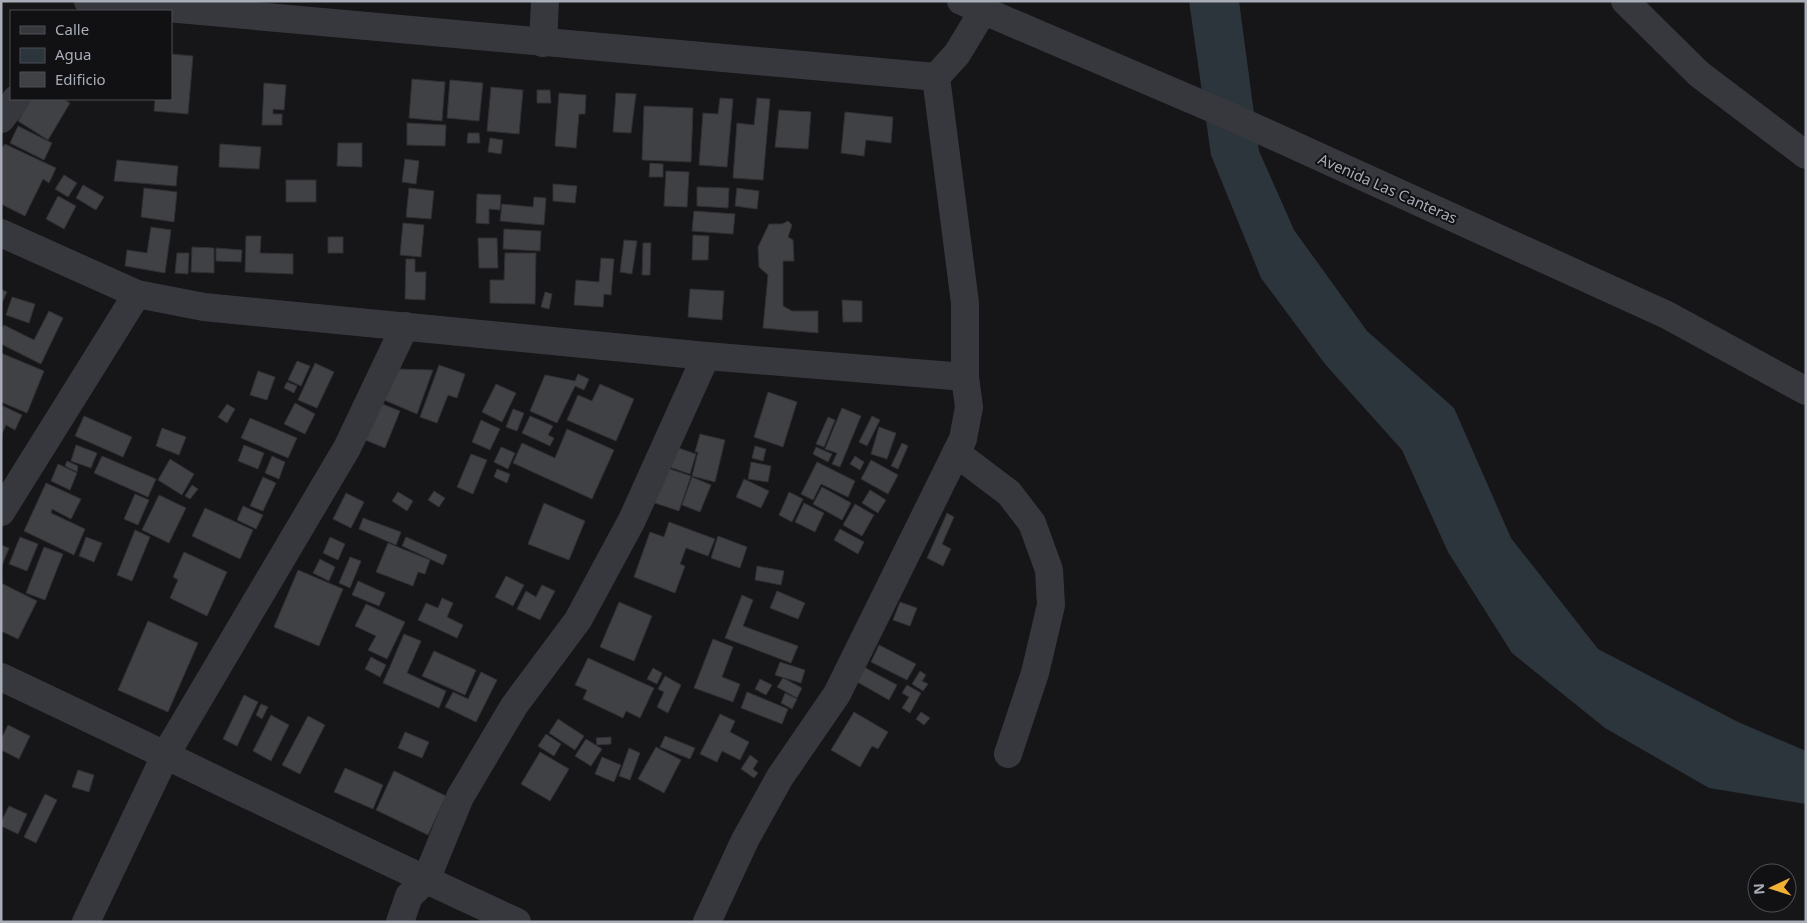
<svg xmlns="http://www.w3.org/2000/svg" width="1807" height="923" font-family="'Noto Sans',sans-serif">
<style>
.water{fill:#2c353c}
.building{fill:#404145;stroke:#303034}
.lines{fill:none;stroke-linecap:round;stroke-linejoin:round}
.minor{stroke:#37383d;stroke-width:28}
.labels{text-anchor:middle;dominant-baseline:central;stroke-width:4;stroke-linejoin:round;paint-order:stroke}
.street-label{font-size:15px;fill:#a8adb8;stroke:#111113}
</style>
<rect width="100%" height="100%" fill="#161618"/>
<path class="water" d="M1189 1H1239L1259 151 1294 230 1367 331 1454 408 1511 538 1598 649 1738 722 1806 751V804L1709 788 1605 728 1512 653 1448 552 1402 450 1325 364 1261 278 1211 155Z"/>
<g class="building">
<path d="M171 54 193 56 188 114 154 111 155 99H171Z"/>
<path d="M412 79 445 82 442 121 409 118Z"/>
<path d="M450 80 483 83 479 121 447 118Z"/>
<path d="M264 83 286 85 284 110 273 109V114H282V125H262Z"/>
<path d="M491 87 523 90 519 134 487 131Z"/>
<path d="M537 90H550L551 103H537Z"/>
<path d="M559 93 586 95 585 114H579L576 148 555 146Z"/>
<path d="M616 93 636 94 631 133 613 132Z"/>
<path d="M720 98 733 99 727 167 699 165 703 113 718 114Z"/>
<path d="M757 98 770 99 763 180 733 178 737 123 754 125Z"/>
<path d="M31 99H63L70 103 48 140 18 121Z"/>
<path d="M644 106 693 108 691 162 642 160Z"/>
<path d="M779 110 811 112 808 149 775 147Z"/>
<path d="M845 112 893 117 891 143 866 140 864 156 841 153Z"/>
<path d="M407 123 446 125 445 146 407 145Z"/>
<path d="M18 126 52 143 44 160 10 143Z"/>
<path d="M468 133H479L480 143H467Z"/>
<path d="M490 138 503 140 501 154 488 152Z"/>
<path d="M338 143H362V167L337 166Z"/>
<path d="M5 144 56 168 49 183 43 179 25 216 1 204V149Z"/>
<path d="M220 144 261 147 259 169 219 167Z"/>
<path d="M405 159 419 161 416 184 402 182Z"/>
<path d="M117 160 178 166 176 186 114 181Z"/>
<path d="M650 163 663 164V177H649Z"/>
<path d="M666 171 689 172 687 207 664 206Z"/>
<path d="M64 175 77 183 68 197 55 189Z"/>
<rect x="286" y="180" width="30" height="22"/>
<path d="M553 184 577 186 575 203 553 201Z"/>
<path d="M83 185 104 197 96 210 76 198Z"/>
<path d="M697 187 729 188 728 208 697 206Z"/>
<path d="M144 188 177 192 174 222 141 217Z"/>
<path d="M409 188 434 191 431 219 406 217Z"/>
<path d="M737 188 759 191 757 209 735 206Z"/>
<path d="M477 194 501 195 500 210 489 209V224L476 223Z"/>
<path d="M58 196 76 206 64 229 46 219Z"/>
<path d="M534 197 546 198 544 225 500 221 502 204 533 207Z"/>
<path d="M694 211 735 214 733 234 692 231Z"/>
<path d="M788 221 792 225 788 237 793 240 794 261H783V306L792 311H818V333L763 328 768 275 759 267 758 247 769 224H782Z"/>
<path d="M403 223 424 225 421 257 400 255Z"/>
<path d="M151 227 171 230 165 273 125 266 127 250 147 253Z"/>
<path d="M504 229 541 231 540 251 503 249Z"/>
<path d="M693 235 709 236 708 260H692Z"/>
<path d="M246 236H261L260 253 293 254V274L245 272Z"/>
<rect x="328" y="237" width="15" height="16"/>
<path d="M478 238H497L498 268H479Z"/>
<path d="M624 240 637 241 632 274 620 272Z"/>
<path d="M643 243H651L650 275H642Z"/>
<path d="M192 247 214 248V273L191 272Z"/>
<path d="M216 248 242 250 241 262 216 261Z"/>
<path d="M177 253H189L188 274 175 273Z"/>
<path d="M505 253H536L535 304 490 303V280H504Z"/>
<path d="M601 258 614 259 611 295 604 294 603 307 574 305 576 280 599 282Z"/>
<path d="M406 259H415V272H426L425 300 405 299Z"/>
<path d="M1 289 7 292 1 305Z"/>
<path d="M690 289 724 291 722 320 688 317Z"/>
<path d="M545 292 552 294 549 309 541 307Z"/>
<path d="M12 297 35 304 29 323 6 315Z"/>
<path d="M842 300 862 301V322H843Z"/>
<path d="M49 311 63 318 41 364 1 344V330L4 325 34 340Z"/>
<path d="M1 353 44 371 27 413 1 402Z"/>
<path d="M297 361 310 366 301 386 288 380Z"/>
<path d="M315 363 334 372 317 408 298 400Z"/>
<path d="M439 365 465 374 457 398 448 395 437 423 420 417Z"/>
<path d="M397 369 433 370 417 414 384 400Z"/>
<path d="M258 371 275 377 267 400 250 395Z"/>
<path d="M578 374 589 379 584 390 575 386 557 423 530 411 545 375 575 381Z"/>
<path d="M287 382 297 386 294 393 284 388Z"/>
<path d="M496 384 516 393 502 422 482 412Z"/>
<path d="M600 384 634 399 616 441 567 420 578 395 592 401Z"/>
<path d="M768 392 797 402 783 447 754 437Z"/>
<path d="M375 401 400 411 385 448 360 438Z"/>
<path d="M295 403 315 414 305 434 284 424Z"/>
<path d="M227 404 235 409 227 423 218 417Z"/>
<path d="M1 405 22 415 15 430 6 425 1 436Z"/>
<path d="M842 408 861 416 840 467 832 464 837 453 825 449Z"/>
<path d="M513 409 524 413 517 431 506 427Z"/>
<path d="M84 416 132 437 123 457 75 436Z"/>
<path d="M530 416 553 426 548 435 554 438 550 446 522 433Z"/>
<path d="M872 416 880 420 867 446 859 442Z"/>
<path d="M828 417 835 420 824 447 816 444Z"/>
<path d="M250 418 297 438 288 458 241 438Z"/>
<path d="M481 420 500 429 490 450 472 442Z"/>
<path d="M879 427 896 433 887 459 871 454Z"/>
<path d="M162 428 186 437 179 455 156 446Z"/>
<path d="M567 429 614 450 592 499 513 463 522 443 555 458Z"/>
<path d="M700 434 725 440 715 482 692 476 698 452H695Z"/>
<path d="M902 443 908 446 898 469 891 466Z"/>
<path d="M76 445 97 453 91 468 71 461Z"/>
<path d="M244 445 264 453 258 469 238 461Z"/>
<path d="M670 445 696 454 690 474 663 465Z"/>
<path d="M755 446 766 449 763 461 752 458Z"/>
<path d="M501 447 515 453 508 469 494 462Z"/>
<path d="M816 447 832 454 828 462 813 454Z"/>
<path d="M471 454 487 460 473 494 457 487Z"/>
<path d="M102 456 156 479 148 497 94 473Z"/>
<path d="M272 456 285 462 279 479 265 473Z"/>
<path d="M855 456 864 462 860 470 850 464Z"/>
<path d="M170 459 194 474 182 495 158 480Z"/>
<path d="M871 460 898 475 888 494 861 479Z"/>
<path d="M67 461 78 466 77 472 65 466Z"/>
<path d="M751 462 771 466 768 482 748 479Z"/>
<path d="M817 462 855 481 848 497 821 484 813 500 801 494Z"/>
<path d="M58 464 77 473 70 490 51 481Z"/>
<path d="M664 467 691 476 679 511 652 502Z"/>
<path d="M497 469 510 474 507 483 494 477Z"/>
<path d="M263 477 276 483 263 511 250 506Z"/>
<path d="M692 477 711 485 700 512 682 505Z"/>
<path d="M744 479 769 491 761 508 736 497Z"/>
<path d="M46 483 81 499 71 519 52 509 51 513 85 529 74 555 24 531Z"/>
<path d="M192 485 198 489 190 499 185 496Z"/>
<path d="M822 487 851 503 842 520 813 504Z"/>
<path d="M870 490 886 500 878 513 862 503Z"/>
<path d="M434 491 445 498 439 507 428 500Z"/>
<path d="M398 492 413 501 407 511 392 501Z"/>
<path d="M789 492 803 499 792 522 779 515Z"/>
<path d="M346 493 364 502 351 528 333 519Z"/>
<path d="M135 494 149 500 138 525 124 519Z"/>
<path d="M159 495 186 508 169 543 142 530Z"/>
<path d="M544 503 585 521 569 560 528 544Z"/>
<path d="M804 503 824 513 815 532 795 522Z"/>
<path d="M855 504 874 515 862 536 843 525Z"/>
<path d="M243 506 263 515 256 529 237 520Z"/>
<path d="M205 508 253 530 240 559 192 536Z"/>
<path d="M947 513 954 517 942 544 951 549 943 566 927 558Z"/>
<path d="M363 518 401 532 396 545 359 529Z"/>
<path d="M669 522 715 539 708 556 686 548 680 564 685 566 675 593 634 577 650 532 664 537Z"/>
<path d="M840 529 864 542 858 554 834 540Z"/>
<path d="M135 530 150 537 132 581 117 575Z"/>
<path d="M718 536 747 547 740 568 711 558Z"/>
<path d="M20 537 38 544 27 571 9 564Z"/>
<path d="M86 537 102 543 94 562 79 556Z"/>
<path d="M330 537 345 544 338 560 323 553Z"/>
<path d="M406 537 447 555 443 565 402 546Z"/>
<path d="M388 543 430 560 425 574 418 572 413 586 376 572Z"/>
<path d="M1 545 9 548 1 568Z"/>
<path d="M44 547 63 554 45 600 26 593Z"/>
<path d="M184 552 227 572 207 616 170 598 178 580 173 577Z"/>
<path d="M350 557 361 561 350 588 339 583Z"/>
<path d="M320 559 335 567 329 581 313 573Z"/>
<path d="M757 566 784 571 781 585 755 580Z"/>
<path d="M298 570 343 589 319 646 274 627Z"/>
<path d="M506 576 524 585 513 606 495 597Z"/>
<path d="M358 581 385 593 379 606 352 595Z"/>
<path d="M1 583 37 601 18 639 1 631Z"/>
<path d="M542 585 555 591 540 620 517 609 526 591 536 597Z"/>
<path d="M777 591 805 603 798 619 770 608Z"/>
<path d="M742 595 753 600 743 626 798 646 791 663 725 638Z"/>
<path d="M442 598 453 603 447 617 463 625 457 638 418 620 426 603 438 608Z"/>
<path d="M619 602 652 616 634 661 600 647Z"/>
<path d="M900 602 917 608 910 626 893 620Z"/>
<path d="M366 604 405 622 387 659 368 650 376 636 355 626Z"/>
<path d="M148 621 198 643 168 712 118 690Z"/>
<path d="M404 634 421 641 407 673 446 691 439 708 383 683Z"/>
<path d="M713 639 733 647 722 677 740 684 733 702 694 688Z"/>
<path d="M879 645 916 664 907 680 871 662Z"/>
<path d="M434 651 476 670 465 695 422 676Z"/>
<path d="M371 657 386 665 380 677 365 669Z"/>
<path d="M588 658 654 688 640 718 626 711 623 718 583 699 587 690 575 685Z"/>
<path d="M780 662 805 670 801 683 775 675Z"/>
<path d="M860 665 897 685 889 700 852 679Z"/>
<path d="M653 668 662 673 657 684 647 679Z"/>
<path d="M920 671 926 675 922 681 928 684 923 691 912 684Z"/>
<path d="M481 672 497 680 476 722 445 707 453 692 468 699Z"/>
<path d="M665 676 681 685 668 713 657 707 664 692 658 689Z"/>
<path d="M783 678 802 688 797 698 777 687Z"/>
<path d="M760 679 772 685 766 695 755 689Z"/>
<path d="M907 685 921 693 910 713 902 708 909 697 902 693Z"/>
<path d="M747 692 788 709 782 724 741 708Z"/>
<path d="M785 693 797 699 792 709 781 703Z"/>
<path d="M244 695 258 702 237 746 223 739Z"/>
<path d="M261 704 268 707 262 719 256 715Z"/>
<path d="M854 712 888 732 878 749 872 746 860 767 831 750Z"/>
<path d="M921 712 930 718 924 725 916 719Z"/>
<path d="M720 714 735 721 730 732 749 742 740 760 722 751 717 762 700 754Z"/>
<path d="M271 715 289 725 271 761 253 751Z"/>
<path d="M308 716 325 725 300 774 282 765Z"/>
<path d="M558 719 584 736 575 750 549 733Z"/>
<path d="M8 725 30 736 19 759 1 750V739Z"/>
<path d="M405 732 429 742 422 758 398 748Z"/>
<path d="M546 734 561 744 554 756 538 746Z"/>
<path d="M665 736 695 748 690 759 660 747Z"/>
<path d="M611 737V744L597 745 596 738Z"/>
<path d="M586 739 602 749 591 766 575 756Z"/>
<path d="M656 747 681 760 664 793 638 779Z"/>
<path d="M629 748 640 753 630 780 619 776Z"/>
<path d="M540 752 569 769 550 801 521 784Z"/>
<path d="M750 755 758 761 753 769 758 773 754 778 741 769Z"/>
<path d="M602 757 621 765 614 782 595 774Z"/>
<path d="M345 768 383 785 373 809 334 792Z"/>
<path d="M78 770 94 775 89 792 72 787Z"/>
<path d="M394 771 446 796 428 835 376 810Z"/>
<path d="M45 794 57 800 36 843 24 837Z"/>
<path d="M9 806 27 814 18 834 1 826V822Z"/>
</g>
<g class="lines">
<g class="minor">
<path d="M88 1 936 77"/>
<path d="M961 1 1225 114 1667 315 1806 391"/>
<path d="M1625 1 1699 74 1806 155"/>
<path d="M543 43 545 1"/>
<path d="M1 119 16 99"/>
<path d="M1 233 137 294 204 307 706 356 965 377"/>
<path d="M956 453 1009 493 1032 523 1049 570 1051 605 1035 673 1008 754"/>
<path d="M1 512 137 294"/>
<path d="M1 677C174 758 344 843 517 922"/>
<path d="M86 922 166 754 347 448 405 326"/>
<path d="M400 922 409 896 426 880 460 797 514 706 578 620 632 520 706 356"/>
<path d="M707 922 745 840 780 777 837 694 963 439 969 407 965 377V303L936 77 957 54 983 11"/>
</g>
</g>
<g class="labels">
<g class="street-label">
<text transform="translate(1388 188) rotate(24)">Avenida Las Canteras</text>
</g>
</g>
<rect width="1807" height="923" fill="none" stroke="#a8adb8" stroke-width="5"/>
<rect x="10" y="10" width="162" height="90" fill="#111113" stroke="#4d4f55"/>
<rect x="20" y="26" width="25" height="8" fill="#37383d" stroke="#4d4f55"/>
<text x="55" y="35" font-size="15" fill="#a8adb8">Calle</text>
<rect x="20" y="48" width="25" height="15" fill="#2c353c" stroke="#4d4f55"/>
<text x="55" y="60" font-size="15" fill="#a8adb8">Agua</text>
<rect x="20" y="72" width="25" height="15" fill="#404145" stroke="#4d4f55"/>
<text x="55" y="85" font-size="15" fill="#a8adb8">Edificio</text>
<g transform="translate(1772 888) rotate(266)"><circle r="24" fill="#111113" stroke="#4d4f55"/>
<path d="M0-4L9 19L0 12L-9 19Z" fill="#f2b134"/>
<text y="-8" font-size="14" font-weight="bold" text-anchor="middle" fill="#a8adb8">N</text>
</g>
</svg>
